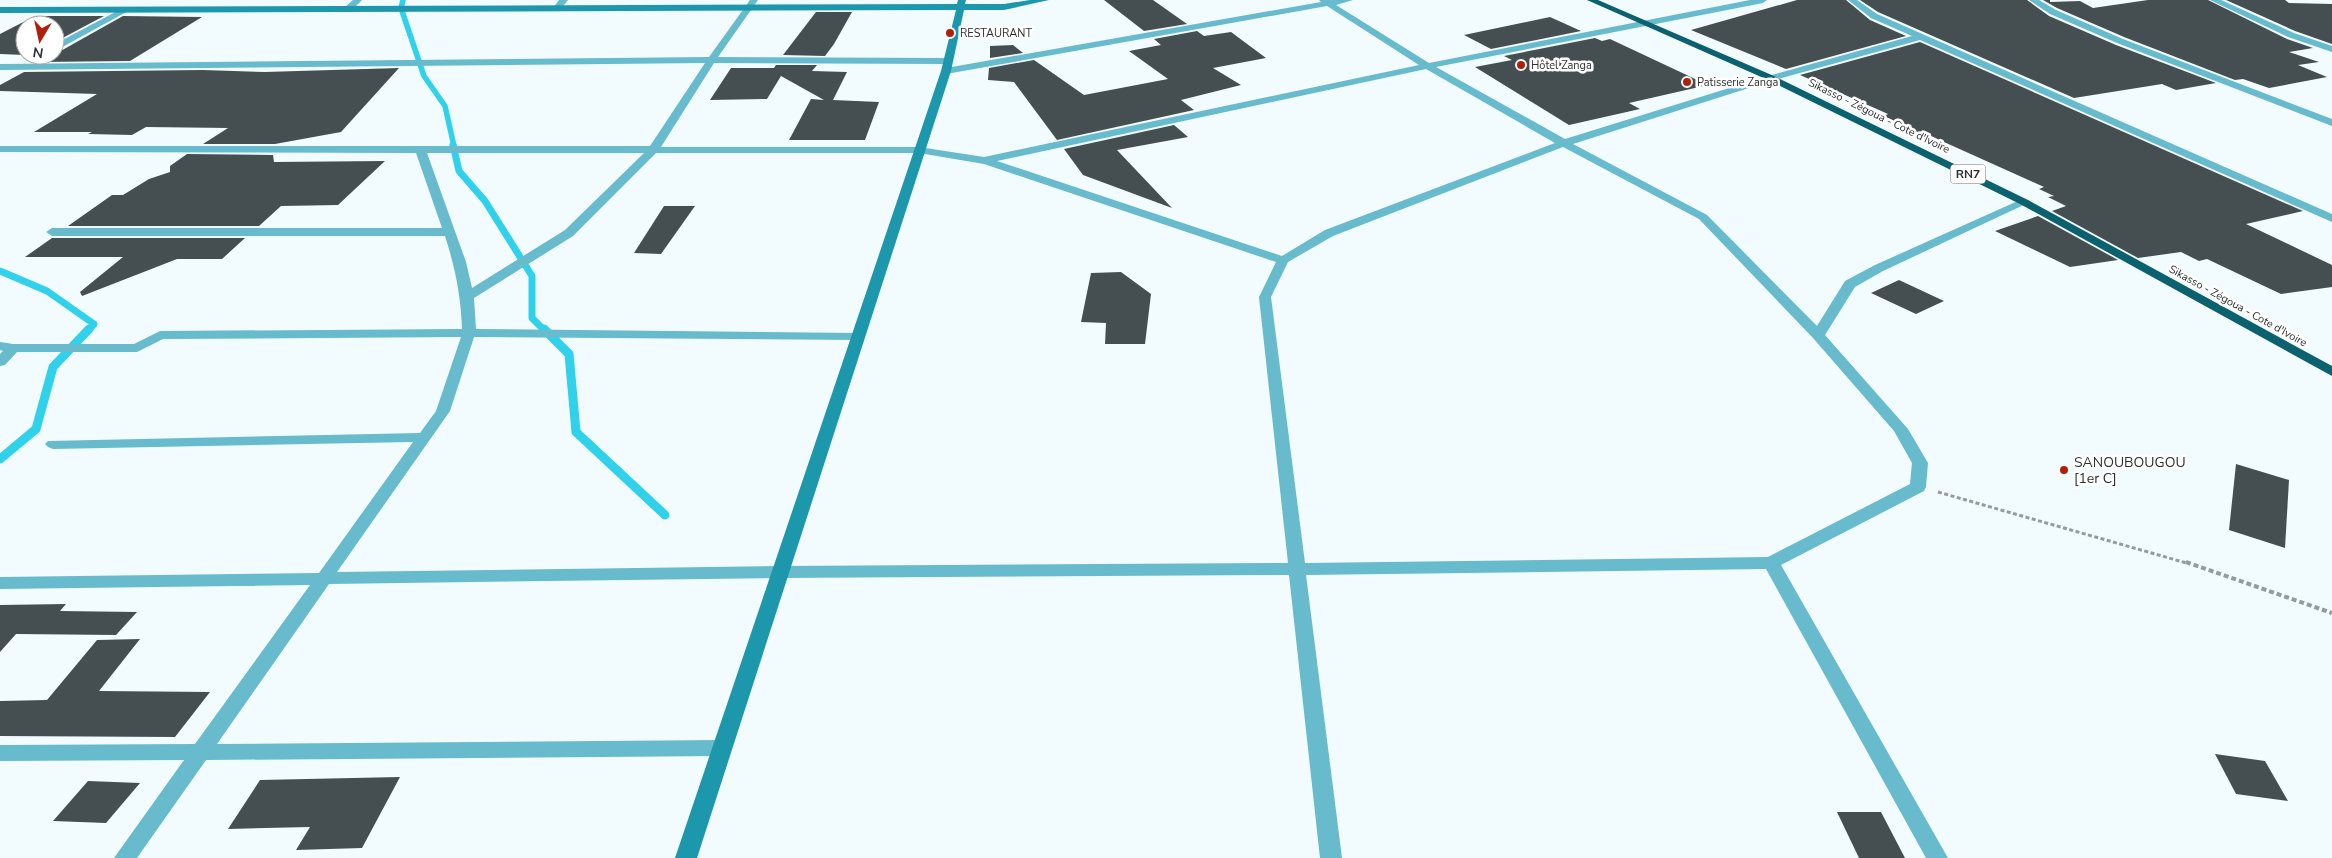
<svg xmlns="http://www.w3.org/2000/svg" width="2332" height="858" font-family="'Nunito Sans',sans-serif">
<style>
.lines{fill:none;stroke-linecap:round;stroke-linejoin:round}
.stream-far2{stroke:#30d1eb;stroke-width:5.5}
.stream-far1{stroke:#30d1eb;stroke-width:7}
.stream{stroke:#30d1eb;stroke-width:9}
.building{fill:#454f52}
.path-far1{stroke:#939b9d;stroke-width:3;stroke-dasharray:4 2.5;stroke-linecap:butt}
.path{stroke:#939b9d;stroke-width:4;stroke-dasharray:5 3;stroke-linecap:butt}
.street{fill:#67bbcc;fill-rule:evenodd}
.secondary{fill:#1c97ab;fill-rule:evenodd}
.highway{fill:#0c616f;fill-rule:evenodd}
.poi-dot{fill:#ae2009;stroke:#fff;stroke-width:2}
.labels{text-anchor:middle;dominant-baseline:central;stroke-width:5;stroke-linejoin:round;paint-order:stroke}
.far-poi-label{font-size:11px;fill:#2b3031;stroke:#fff;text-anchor:start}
.far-street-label{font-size:11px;fill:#2b3031;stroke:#fff}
.shield{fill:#fff;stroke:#6b6e6f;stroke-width:1}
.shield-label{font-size:12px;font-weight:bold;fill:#2b3031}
.poi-label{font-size:14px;fill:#2b3031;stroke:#fff;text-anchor:start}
</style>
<rect width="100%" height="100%" fill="#f2fcfe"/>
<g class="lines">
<path class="stream-far2" d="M403 0 401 8 424 76 445 106 454 146"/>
<g class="stream-far1">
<path d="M453 145 459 171 485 201 532 276V318L545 331"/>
<path d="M0 271 47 291 94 324 88 331"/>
</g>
<g class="stream">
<path d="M544 329 569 354 576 432 665 515"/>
<path d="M0 459 36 429 53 367 89 329"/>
</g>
</g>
<g class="building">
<path d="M1104 0H1153L1187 24 1144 31Z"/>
<path d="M1797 0H1846L1870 20 1906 36 1786 69 1691 30Z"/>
<path d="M1860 0H2027L2049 16 2116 45 2216 83 2176 90 2162 84 2074 98 1878 12Z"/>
<path d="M2043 0H2050V2L2080 1 2093 8 2148 0H2208L2287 39 2313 48 2289 52 2319 62 2298 65 2327 77 2269 88 2243 79 2235 80 2124 37 2057 8Z"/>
<path d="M2226 0H2285L2289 3 2332 4V44L2295 31Z"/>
<path d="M816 12H852L834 44 825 56 783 55Z"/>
<path d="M35 16H104L55 42V25H25V55L0 54V34Z"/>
<path d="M123 16 202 17 130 61 41 62Z"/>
<path d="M1550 17 1581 31 1491 49 1464 35Z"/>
<path d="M1197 31 1204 36 1231 32 1266 58 1213 68 1241 85 1181 100 1194 110 1057 140 1014 82 988 80 989 68 1034 60 1084 95 1168 79 1129 51 1161 45 1154 39Z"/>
<path d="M1595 38 1602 41 1610 39 1708 85 1629 103 1640 109 1569 125 1475 67 1512 60 1504 56Z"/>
<path d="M1920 42 2303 211 2246 224 2332 265V287L2281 294 2207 259 2199 261 2181 252 2138 258 2052 211 2066 206 2048 197 2054 196 2039 189 2044 187 1944 142 1927 134 1923 135 1884 116 1888 114 1800 75Z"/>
<path d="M1013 45 1023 53 990 58V46Z"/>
<path d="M776 65H817L812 71 847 72 833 100 879 102 865 140H789L811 99 824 100 781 76 767 99 710 100 731 68H774Z"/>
<path d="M399 68 341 132 275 144H203L228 128 146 127 132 135 88 134 92 132H34L97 94 0 91V85L24 72 203 70 265 72Z"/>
<path d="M1174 125 1188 137 1117 150 1172 208 1083 175 1064 149Z"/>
<path d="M187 154 273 155 274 162 385 161 338 205 281 206 259 226H68L112 195H123L149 179 170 172V166Z"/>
<path d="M664 206H695L661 254 634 253Z"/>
<path d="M2038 216 2118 260 2070 267 1995 231Z"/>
<path d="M52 238H245L222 259H177L82 296 80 292 123 257H25Z"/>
<path d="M1121 272 1151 294 1145 344H1105L1106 323 1081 322 1091 273Z"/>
<path d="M1899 280 1944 301 1916 314 1871 293Z"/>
<path d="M2236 464 2289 480 2285 548 2229 530Z"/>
<path d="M66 604 60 611 137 612 116 635 16 634 0 652V605Z"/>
<path d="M140 639 99 691 210 692 175 737 0 736V701L47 700 97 640Z"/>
<path d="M2215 754 2265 761 2288 801 2236 794Z"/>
<path d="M400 777 362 848 296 850 310 827 228 829 260 780Z"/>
<path d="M88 781 140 783 106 823 53 821Z"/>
<path d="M1837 812H1881L1905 858H1859Z"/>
</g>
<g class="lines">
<path class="path-far1" d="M1938 492 2190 564"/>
<path class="path" d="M2186 562 2332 613"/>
<g class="street">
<path d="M353 0H362L351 11H345V7Z"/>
<path d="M559 0H568L560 10H554L553 8Z"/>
<path d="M750 0H758L718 57 948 58 953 61 948 64 714 63 661 147H919L984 157 1419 65 1327 6 946 74 941 71 946 68 1321 2 1319 0H1353L1336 5 1429 63 1750 0H1767L1763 3 1436 67 1565 139 1768 76 1912 36 1871 18 1848 0H1857L1877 14 2332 214V222L1920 40 1774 80 1573 144 1707 215 1817 326 1845 281 1875 265 2020 200H2028L2030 202 1883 271 1855 287 1825 335 1908 429 1928 463 1926 487 1924 491 1781 565 1948 858H1926L1766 569 1306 575 1342 858H1320L1289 575 780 578 329 584 217 744 722 740 729 742 732 748 729 754 722 756 206 760 137 858H114L184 760 0 761V745L195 744 310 585 0 589V577L319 573 413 442 53 449 48 447 45 444 48 441 420 433 436 411 461 337 163 339 137 352H17L5 365 0 366V354L3 351 0 350V342L13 344H134L160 331 462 329C461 296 455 267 445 236H52L46 232 52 228H442L416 153 0 152V146H650L705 63 0 70V64L709 57ZM1426 69 1555 143 1325 230 1282 256 997 161ZM1563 147 1699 219 1813 338 1894 431 1912 463 1910 484 1768 557 1305 563 1271 297 1288 262 1333 236ZM427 153H644L565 230 472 288 466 262ZM656 153H919L984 164 1276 262 1259 297 1288 563 780 566 337 572 450 411 474 337 862 340 864 337 857 333 476 329 474 298 573 236Z"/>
<path d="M2029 0H2039L2056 10 2123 39 2332 119V126L2117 43 2050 14Z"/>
<path d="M2210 0H2221L2294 33 2332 46V52L2288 37Z"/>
<path d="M123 8 130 10 55 51V44Z"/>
</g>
<path class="secondary" d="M958 0H966L965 4H1004L1030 0H1049L1004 10H964L951 71 697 858H675L941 71 956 10 0 13V7L957 4Z"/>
<path class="highway" d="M1587 0H1598L1774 76 2028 200 2332 366V376L2020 204 1768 80Z"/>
</g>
<g class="poi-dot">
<circle cx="950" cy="33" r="5"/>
<circle cx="1521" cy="65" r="5"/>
<circle cx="1687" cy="82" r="5"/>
<circle cx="2064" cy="470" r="5"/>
</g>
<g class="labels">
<g class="far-poi-label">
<text x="960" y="33">RESTAURANT</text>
<text x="1531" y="65">Hôtel Zanga</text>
<text x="1697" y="82">Patisserie Zanga</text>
</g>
<g class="far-street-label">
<text transform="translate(1879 116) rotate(26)">Sikasso - Zégoua - Cote d'Ivoire</text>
<text transform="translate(2238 306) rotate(29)">Sikasso - Zégoua - Cote d'Ivoire</text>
</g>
<rect class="shield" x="1950.5" y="164.5" width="35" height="19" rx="4"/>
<g class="shield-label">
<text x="1968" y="174">RN7</text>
</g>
<g class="poi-label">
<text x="2074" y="462">SANOUBOUGOU<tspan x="2074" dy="16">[1er C]</tspan></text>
</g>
</g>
<g transform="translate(40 40) rotate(189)"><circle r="24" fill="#ffffff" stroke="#aaacad"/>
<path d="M0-4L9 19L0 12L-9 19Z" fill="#ae2009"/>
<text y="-8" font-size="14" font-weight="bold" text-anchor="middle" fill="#2b3031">N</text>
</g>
</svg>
